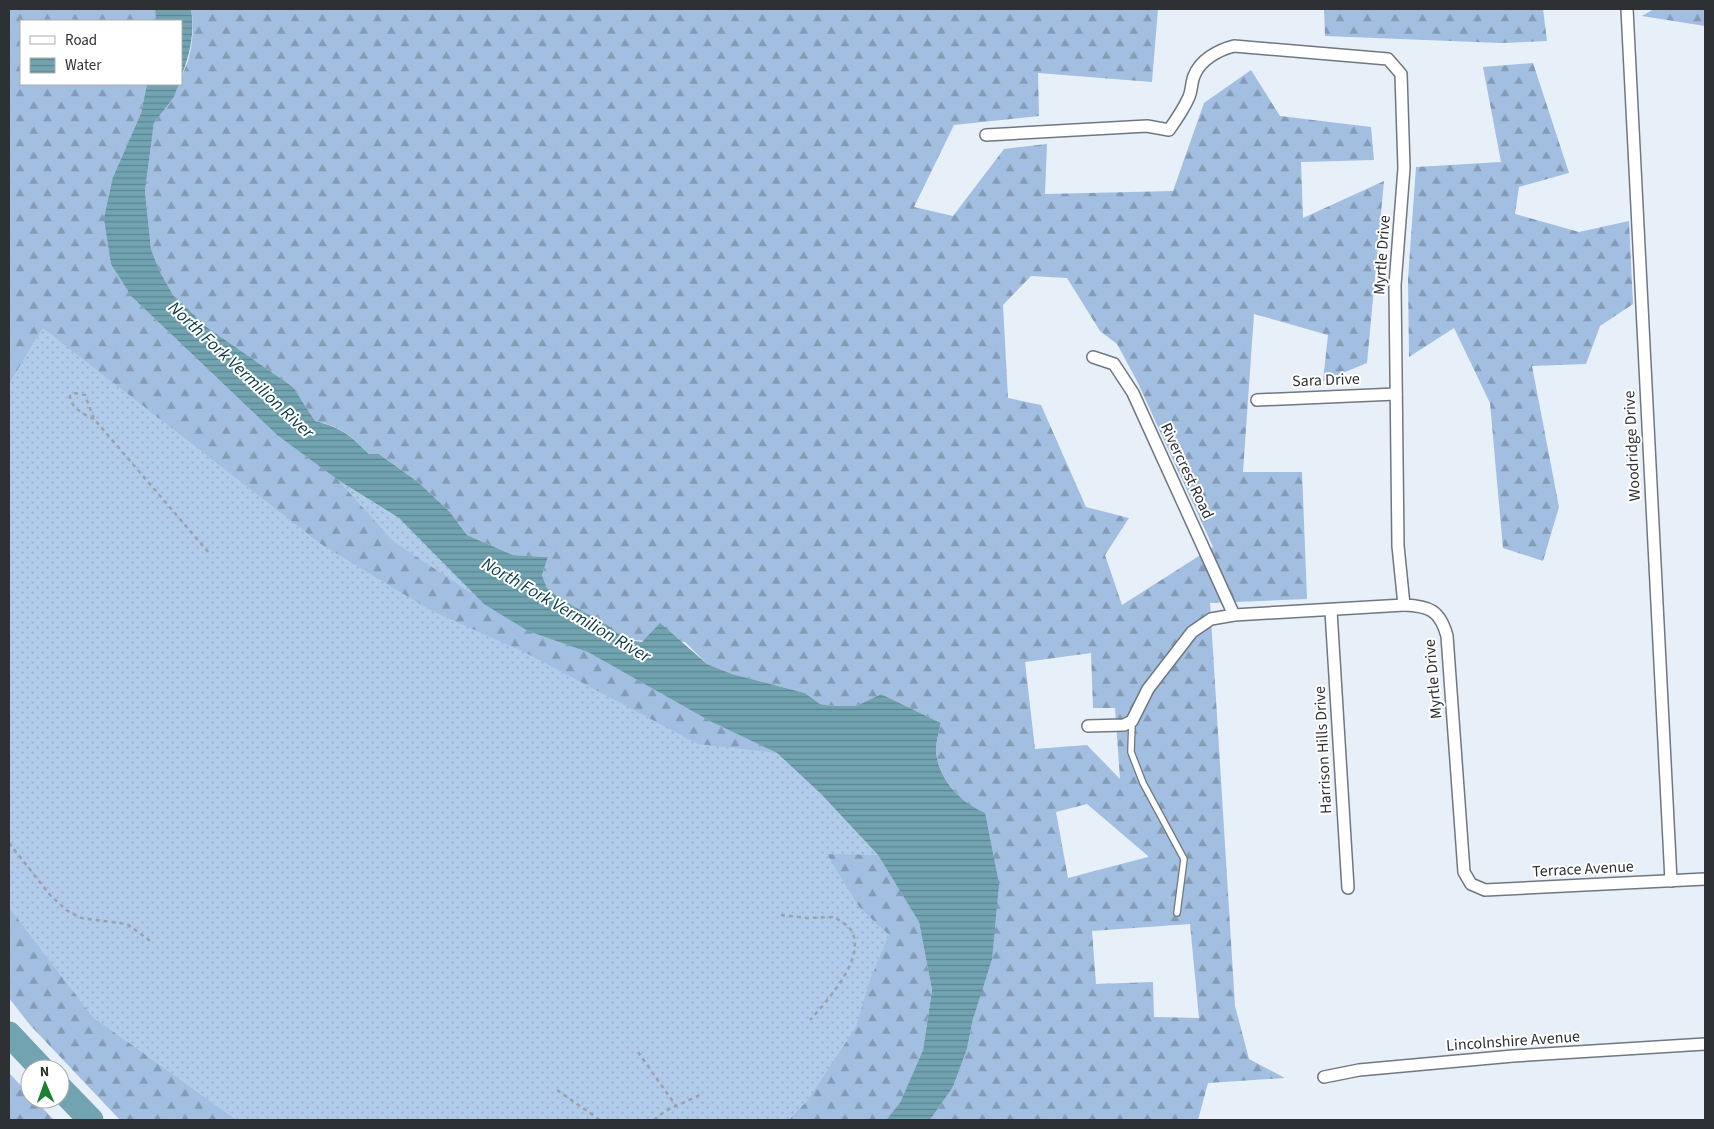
<svg xmlns="http://www.w3.org/2000/svg" width="1714" height="1129" font-family="'Source Sans 3',sans-serif">
<style>
.grass{fill:url(#grass-dots)}
.forest{fill:url(#forest-firs);fill-rule:evenodd}
.water{fill:url(#water-rules)}
.lines{fill:none;stroke-linecap:round;stroke-linejoin:round}
.river{stroke:#71a3b0;stroke-width:25}
.lane-casing{stroke:#707780;stroke-width:8}
.street-casing{stroke:#707780;stroke-width:14}
.path{stroke:#9ca2a9;stroke-width:2.5;stroke-dasharray:4 4;stroke-linecap:butt}
.lane{stroke:#fff;stroke-width:5.5}
.street{stroke:#fff;stroke-width:11}
.labels{text-anchor:middle;dominant-baseline:central;stroke-width:4;stroke-linejoin:round;paint-order:stroke}
.street-label{font-size:16px;fill:#2e3134;stroke:#fff}
.water-label{font-size:18px;font-style:italic;fill:#093b44;stroke:#fff}
</style>
<defs>
<pattern id="grass-dots" width="8" height="8" patternUnits="userSpaceOnUse" patternTransform="scale(1.25)"><rect width="8" height="8" fill="#b1cbeb"/><path d="M2 2h.1M6 6h.1" fill="none" stroke="#99afca" stroke-width="1.8" stroke-linecap="round"/></pattern>
<pattern id="forest-firs" width="22" height="20" patternUnits="userSpaceOnUse" patternTransform="scale(1.25)"><rect width="22" height="20" fill="#a2bee0"/><path d="M5 1l3.5 6h-7zM16 11l3.5 6h-7z" fill="#849bb6"/></pattern>
<pattern id="water-rules" width="6" height="5" patternUnits="userSpaceOnUse" patternTransform="scale(1.25)"><rect width="6" height="5" fill="#71a3b0"/><path d="M0 2.5h6" fill="none" stroke="#5d8590"/></pattern>
</defs>
<rect width="100%" height="100%" fill="#e7eff9"/>
<path class="grass" d="M43 328 193 356 277 435 338 480 399 518 440 558 777 753 821 794 878 855 919 922 886 1120H237L93 1017 9 907V384Z"/>
<g class="forest">
<path d="M9 9H155L156 21H21V84H147L141 113 113 177 132 297 277 435 338 480 393 541 528 631 588 652 710 721 777 753 698 744 526 653 430 610 321 544 43 328 9 384Z"/>
<path d="M191 9H1158L1152 82 1038 73 1039 116 954 125 914 207 953 216 1004 149 1047 144 1045 194 1173 191 1204 103 1251 70 1280 116 1371 127 1374 160 1301 162 1303 218 1384 181 1367 363 1323 381 1328 335 1254 314 1243 472H1302L1307 599 1210 603 1235 1006 1249 1059 1285 1078 1208 1083 1198 1120H930L953 1087 967 1049 973 1019 985 814C962 803 937 778 936 750 936 741 939 732 941 723L881 694 856 706H832L820 704 805 693 732 674 707 664 685 642 626 640 609 626 561 599 547 588 542 575 548 557 513 555 467 535 450 512 418 482 379 454H369C349 435 343 427 315 421L293 387 208 328 173 295 159 270 151 249 145 191 154 123 174 97 179 84H181C181 74 187 66 189 57 193 41 194 24 191 9ZM1031 276 1067 278 1100 331 1117 344 1137 381 1213 547 1122 605 1105 555 1129 518 1086 507 1041 405 1008 398 1003 305ZM1091 653 1093 708H1115L1120 779 1087 745 1035 749 1025 662ZM1087 804 1148 856V857L1068 878 1056 812ZM1190 924 1199 1018 1154 1017 1153 982 1096 984 1092 931Z"/>
<path d="M1324 9H1543L1547 41 1501 43 1325 36Z"/>
<path d="M1654 9H1705V26L1642 16Z"/>
<path d="M1533 63 1569 173 1519 187 1515 214 1579 232 1629 221 1633 304 1600 326 1586 364 1532 366 1559 507 1543 561 1503 548 1490 403 1454 328 1409 357 1408 279 1416 167 1501 162 1483 67Z"/>
<path d="M827 854 878 855 919 922 932 990 923 1050 900 1104 886 1120H789L808 1100 856 1027 870 980 889 935 859 907Z"/>
<path d="M9 907 93 1017 237 1120H120L30 1025 9 998Z"/>
<path d="M9 1073 30 1095V1099H34L54 1120H9Z"/>
</g>
<g class="water">
<path d="M155 9H191C195 32 190 55 181 77V21H156Z"/>
<path d="M147 84H179L174 97 154 123 145 191 151 249 159 270 173 295 208 328 293 387 315 421C343 428 349 435 369 454H379L418 482 450 512 467 535 513 555 548 557 542 575 547 588 561 599 609 626 626 640 642 642 660 623 707 664 732 674 805 693 820 704 832 706H856L881 694 941 723C939 732 936 741 936 750 937 778 961 803 985 813L999 884 992 959 973 1019 967 1049 953 1087 930 1120H886L900 1103 923 1050 932 990 919 922 878 855 821 794 777 753 710 721 588 652 528 631 484 604 399 518 338 480 277 435 132 297 111 264 104 218 113 177 141 113Z"/>
</g>
<g class="lines">
<g class="river">
<path d="M9 1034 42 1069"/>
<path d="M60 1088 91 1120"/>
</g>
<defs>
<path id="lane" d="M1132 721 1131 752 1143 783 1184 859 1177 913"/>
<g id="street">
<path d="M1627 9 1671 881"/>
<path d="M986 135 1147 126 1169 130C1176 120 1183 110 1188 99 1192 92 1191 83 1194 76 1200 60 1218 50 1234 46L1388 59 1401 74 1404 168 1395 285 1398 546 1404 605C1429 606 1440 610 1447 636L1464 872 1471 884 1485 890 1705 879"/>
<path d="M1093 357 1114 364 1133 393 1234 615 1404 605"/>
<path d="M1257 400 1396 394"/>
<path d="M1331 611 1348 888"/>
<path d="M1088 726 1124 725 1132 721 1148 689 1192 632 1211 619 1234 615"/>
<path d="M1324 1077 1359 1070 1513 1056 1705 1044"/>
</g>
</defs>
<use href="#lane" class="lane-casing"/>
<use href="#street" class="street-casing"/>
<g class="path">
<path d="M94 419C83 414 71 408 70 396L74 393 85 395 94 419 210 554"/>
<path d="M9 843 50 895 66 910 81 918 127 924 153 943"/>
<path d="M781 915 807 918 834 917C840 921 849 925 852 932 866 959 826 1002 810 1020"/>
<path d="M638 1052 676 1106"/>
<path d="M557 1090 600 1120"/>
<path d="M654 1120 665 1111 702 1094"/>
</g>
<use href="#lane" class="lane"/>
<use href="#street" class="street"/>
</g>
<g class="labels">
<g class="street-label">
<text transform="translate(1382 255) rotate(-86)">Myrtle Drive</text>
<text transform="translate(1326 380) rotate(-2)">Sara Drive</text>
<text transform="translate(1632 446) rotate(-93)">Woodridge Drive</text>
<text transform="translate(1187 471) rotate(65)">Rivercrest Road</text>
<text transform="translate(1433 679) rotate(-95)">Myrtle Drive</text>
<text transform="translate(1323 750) rotate(-93)">Harrison Hills Drive</text>
<text transform="translate(1583 869) rotate(-3)">Terrace Avenue</text>
<text transform="translate(1513 1041) rotate(-4)">Lincolnshire Avenue</text>
</g>
<g class="water-label">
<text transform="translate(241 370) rotate(43)">North Fork Vermilion River</text>
<text transform="translate(566 610) rotate(30)">North Fork Vermilion River</text>
</g>
</g>
<rect width="1714" height="1129" fill="none" stroke="#2e3134" stroke-width="20"/>
<rect x="20" y="20" width="162" height="65" fill="#ffffff" stroke="#abadae"/>
<rect x="30" y="36" width="25" height="8" fill="#ffffff" stroke="#abadae"/>
<text x="65" y="45" font-size="15" fill="#2e3134">Road</text>
<rect x="30" y="58" width="25" height="15" fill="url(#water-rules)" stroke="#abadae"/>
<text x="65" y="70" font-size="15" fill="#2e3134">Water</text>
<g transform="translate(45 1084) rotate(358)"><circle r="24" fill="#ffffff" stroke="#abadae"/>
<path d="M0-4L9 19L0 12L-9 19Z" fill="#1d7f32"/>
<text y="-8" font-size="14" font-weight="bold" text-anchor="middle" fill="#2e3134">N</text>
</g>
</svg>
